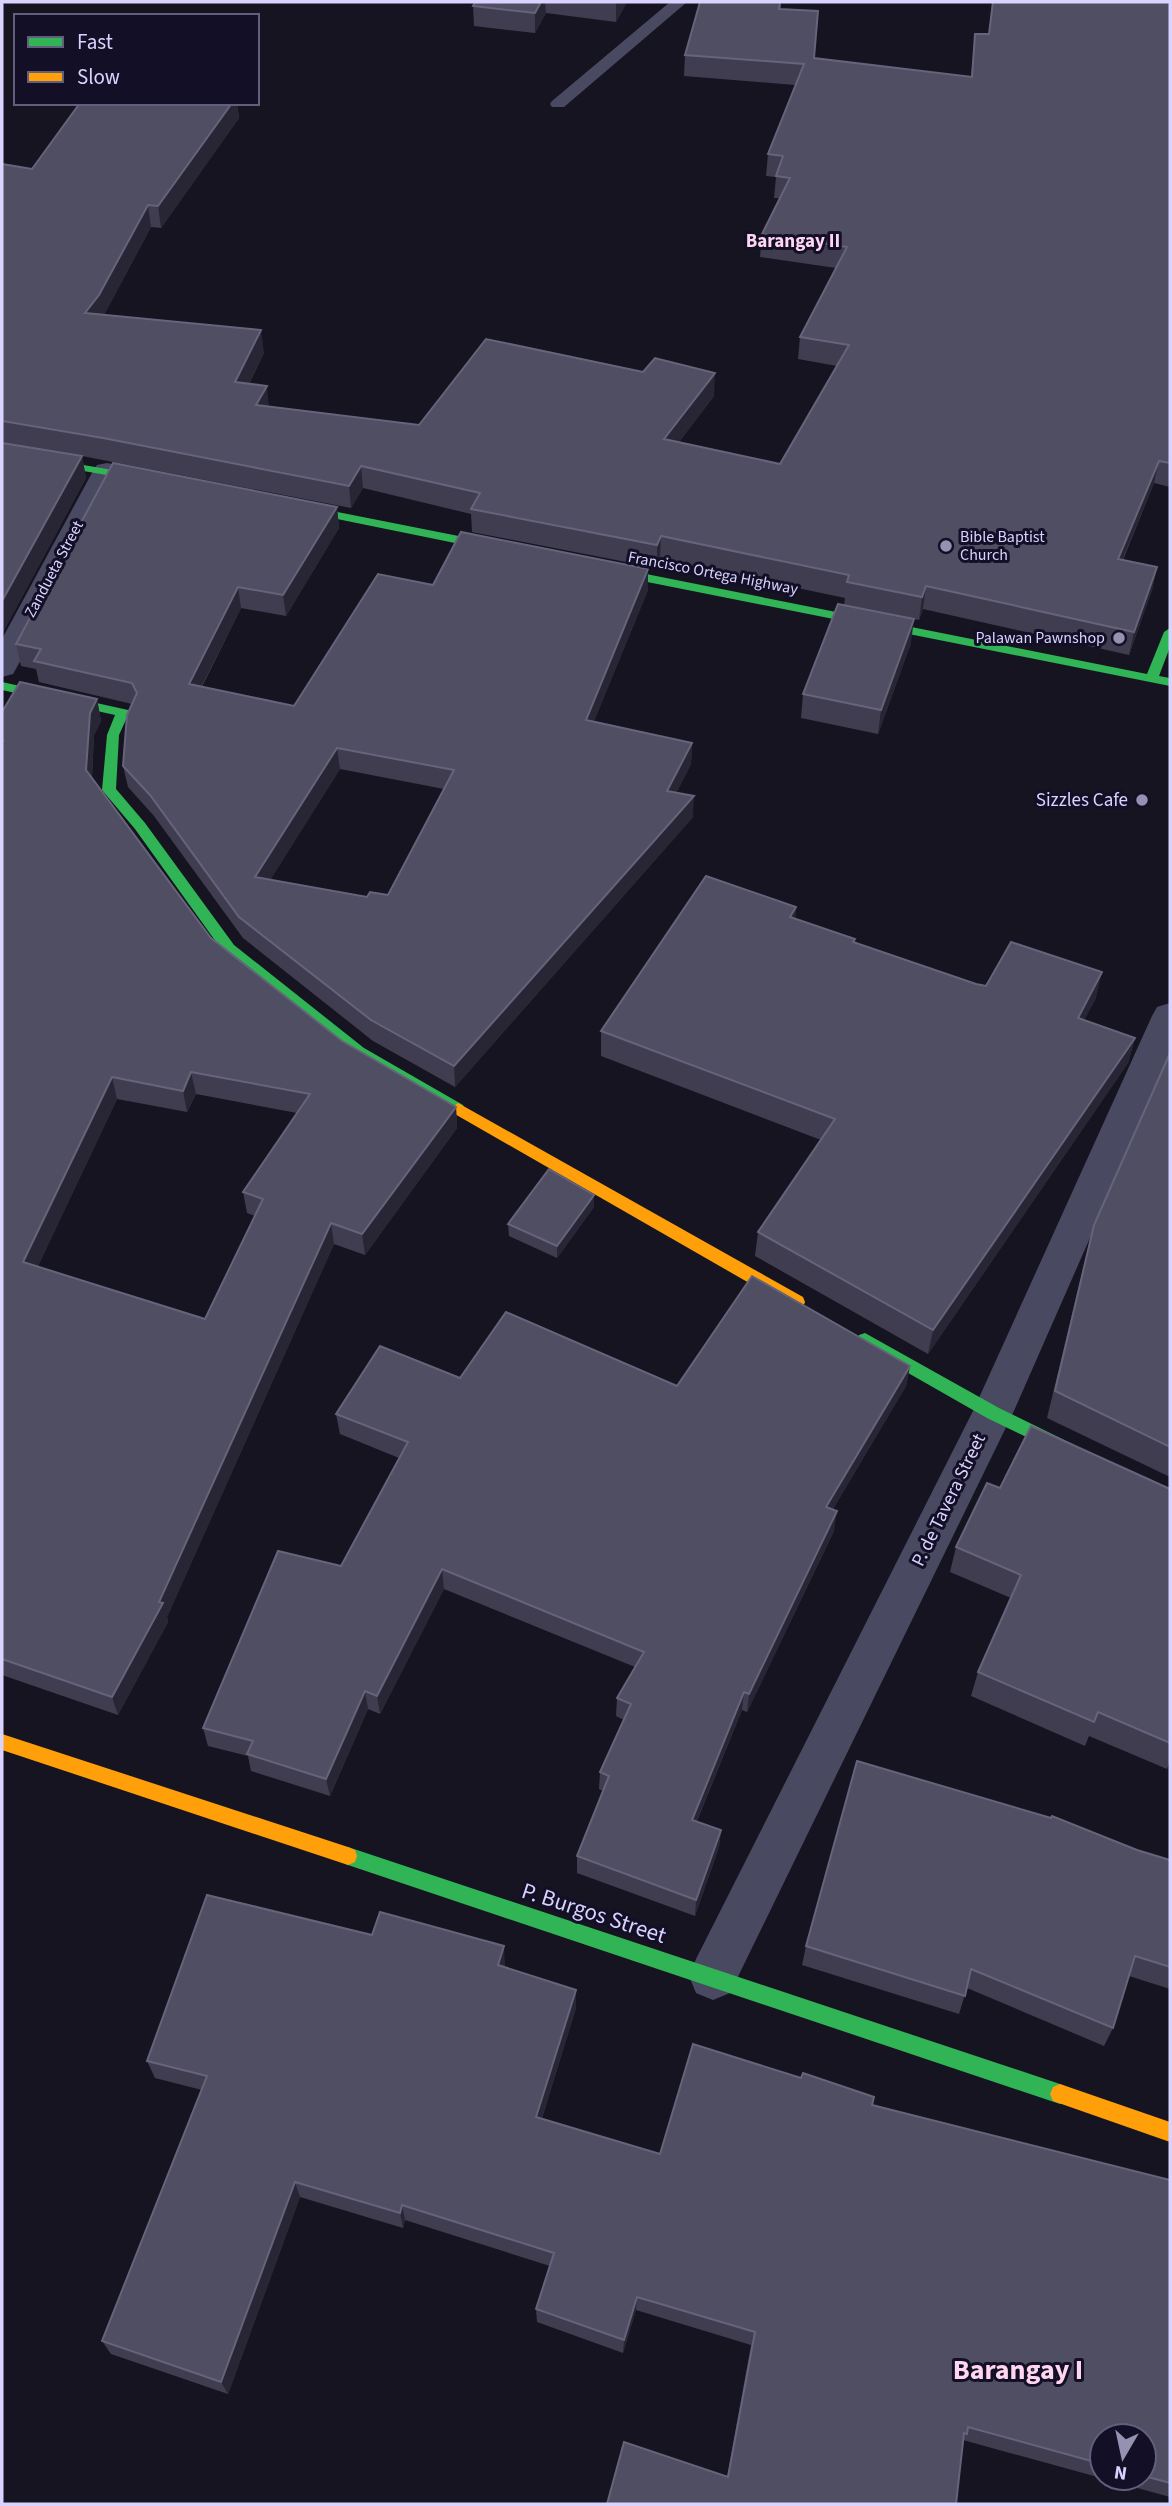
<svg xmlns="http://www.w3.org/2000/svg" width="1172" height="2506" font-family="'Source Sans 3',sans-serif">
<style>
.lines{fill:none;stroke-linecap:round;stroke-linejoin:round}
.lane{fill:#4a4962;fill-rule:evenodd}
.street{fill:#4a4962;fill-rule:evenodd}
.fast{fill:#30b455;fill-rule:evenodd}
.slow{fill:#ff9f0a;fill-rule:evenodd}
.wall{fill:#403d50;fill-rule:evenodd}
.shaded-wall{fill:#282635}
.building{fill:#504e63;stroke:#66637b;stroke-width:2;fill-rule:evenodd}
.poi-dot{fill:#9591b1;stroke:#130f26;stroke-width:2.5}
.labels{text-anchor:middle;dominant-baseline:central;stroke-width:6;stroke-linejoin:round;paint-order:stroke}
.far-poi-label{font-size:16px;fill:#d9d4ff;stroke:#130f26;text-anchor:start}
.far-street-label{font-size:16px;fill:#d9d4ff;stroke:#130f26}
.far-quarter-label{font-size:19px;font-weight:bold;fill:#ffd6f0;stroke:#130f26}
.poi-label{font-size:19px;fill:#d9d4ff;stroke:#130f26;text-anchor:end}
.street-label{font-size:19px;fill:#d9d4ff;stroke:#130f26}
.near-street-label{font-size:23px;fill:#d9d4ff;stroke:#130f26}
.near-quarter-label{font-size:28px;font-weight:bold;fill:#ffd6f0;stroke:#130f26}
</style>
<rect width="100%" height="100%" fill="#161421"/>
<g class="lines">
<path class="lane" d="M670 2H687L564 107H552L550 104 552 101Z"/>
<g class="street">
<path d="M107 463 117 465 121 471 17 667 13 674 2 677V639L93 471 97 465Z"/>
<path d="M1170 1003V1056L1013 1413 730 1993 713 2000 696 1993 689 1976 696 1959 973 1411 1152 1016 1157 1007Z"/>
</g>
<g class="fast">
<path d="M2 451 159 478 165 481 159 484 2 457Z"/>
<path d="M287 502 509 546 515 550 509 554 283 508 281 506Z"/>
<path d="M596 564 1147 674 1164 632 1170 628V647L1159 676 1170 678V686L592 571 590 568Z"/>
<path d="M2 682 128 710 129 713 119 735 116 789 145 823 234 945 364 1048 463 1105 465 1109 463 1113H453L354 1056 224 953 135 829 102 790 107 735 115 715 2 690Z"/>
<path d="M865 1333 999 1408 1170 1492V1507L987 1418 859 1345 857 1340 859 1335Z"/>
<path d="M348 1847 1060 2084 1067 2087 1070 2094 1067 2101 1060 2104 348 1865 341 1862 339 1856 341 1850Z"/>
</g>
<g class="slow">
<path d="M458 1103 803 1297 805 1302 803 1307H791L453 1113 451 1109Z"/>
<path d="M2 1734 348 1847 355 1850 357 1856 355 1862 348 1865 2 1750Z"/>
<path d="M1060 2084 1170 2122V2142L1053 2101 1050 2094 1053 2087Z"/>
</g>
</g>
<g class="wall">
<path d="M474 2H627L616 22 546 13 535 33 474 26 473 6 475 2Z"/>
<path d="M700 2H781V9L814 58 971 77 975 34H989L992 2H1170V487L1154 483 1123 560 1157 567 1152 590 1129 655 923 609 919 620 844 605 845 598 660 559 657 568 472 532 471 514 363 488 351 508 82 456 86 478 2 634V164L32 169 80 103H237L239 118 161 228 151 227 104 315 264 353 249 384 269 406 419 425 714 396 679 442 780 464 837 366 798 359 800 337 836 268 760 257 762 234 779 198H774L776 177 766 176 768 154 795 85 684 76 685 55Z"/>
<path d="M337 507 339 528 286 616 241 608 202 687 294 706 433 585 648 590 594 721 692 743 691 764 676 793 693 817 455 1087 373 1041 243 938 154 816 128 787 123 766 132 704 39 682 36 669 21 666 16 644ZM340 769 444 789 388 895 367 897 270 880Z"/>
<path d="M911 643 878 734 801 718 803 694Z"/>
<path d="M97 699 101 721 94 735 92 777 211 938 342 1041 456 1107 457 1128 365 1255 334 1244 167 1617 168 1622 118 1715 2 1675V712ZM196 1094 297 1113 243 1192 247 1213 255 1216 205 1319 38 1266 117 1099 187 1112Z"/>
<path d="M796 907 795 919 855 939V943L976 984 1096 998 1084 1020 1135 1038 1128 1063 928 1354 755 1256 758 1232 821 1140 601 1056V1031Z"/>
<path d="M1170 1053V1477L1047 1418 1087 1252 1094 1225Z"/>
<path d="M594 1207 557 1258 509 1236 508 1224Z"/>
<path d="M910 1366 906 1386 833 1509 834 1531 747 1712 742 1710 697 1821 721 1830 719 1847 695 1916 577 1873V1856L603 1791 599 1789 600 1772 624 1720 616 1716 617 1698 635 1667 444 1589 380 1714 368 1709 330 1796 251 1771 248 1756 208 1746 203 1728 341 1566 399 1458 340 1434 336 1414 460 1378 677 1386Z"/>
<path d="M1000 1488 1170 1489V1761L1167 1769 1089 1736 1085 1746 971 1696 978 1672 1011 1598 950 1572 956 1547Z"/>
<path d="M1137 1850 1170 1860V1989L1129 1976 1113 2028 1104 2046 967 1988 959 2014 802 1965 806 1946Z"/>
<path d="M372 1935 505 1965V1967L576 2008 542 2118 660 2154 872 2105 1170 2180V2497L963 2440 727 2477 751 2345 636 2310 623 2353 537 2322 536 2309 550 2266 405 2220 403 2228 300 2197 228 2394 111 2354 102 2341 202 2090 155 2078 147 2061ZM1102 2436H1144V2478H1102Z"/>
</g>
<g class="shaded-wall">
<path d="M541 2H545L546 13 535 33V13Z"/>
<path d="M616 2H627L616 22Z"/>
<path d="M232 103H237L239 118 161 228 158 206Z"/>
<path d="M148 205 151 227 103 317 85 313Z"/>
<path d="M261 330 264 353 238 405 235 382Z"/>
<path d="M715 373 714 396 664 462V439Z"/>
<path d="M267 386 269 409 256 405Z"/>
<path d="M82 456 86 478 2 634V601Z"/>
<path d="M1159 461 1154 483 1113 582 1118 559Z"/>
<path d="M361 466 363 488 351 508 349 486Z"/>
<path d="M337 507 339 528 286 616 283 595Z"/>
<path d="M661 536 660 559 657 568V545Z"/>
<path d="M1157 567 1152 590 1129 655 1134 632Z"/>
<path d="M648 569V590L586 741V720Z"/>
<path d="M926 586 923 609 919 620 922 597Z"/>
<path d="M238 587 241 608 192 705 189 684Z"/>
<path d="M914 619 911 643 878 734 881 710Z"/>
<path d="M97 699 101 721 94 735 91 792 86 770 90 713Z"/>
<path d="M692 743 691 764 667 812V791Z"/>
<path d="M337 748 340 769 259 898 255 877Z"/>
<path d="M694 796 693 817 455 1087 454 1066Z"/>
<path d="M796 907 794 932 790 917Z"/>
<path d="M1102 972 1096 998 1072 1043 1078 1018Z"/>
<path d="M1135 1038 1128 1063 928 1354 933 1330Z"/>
<path d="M191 1072 196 1094 187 1112 183 1091Z"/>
<path d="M112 1077 117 1099 30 1283 23 1262Z"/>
<path d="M456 1107 457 1128 365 1255 362 1234Z"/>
<path d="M594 1195V1207L557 1258V1246Z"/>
<path d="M331 1223 334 1244 167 1617 168 1622 118 1715 112 1697 159 1602Z"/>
<path d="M910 1366 906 1386 823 1526 826 1507Z"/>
<path d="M837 1511 834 1531 747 1712 749 1694Z"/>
<path d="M442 1569 444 1589 380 1714 377 1696Z"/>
<path d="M365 1691 368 1709 330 1796 326 1779Z"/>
<path d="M744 1692 742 1710 690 1837 692 1820Z"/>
<path d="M721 1830 719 1847 695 1916 696 1900Z"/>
<path d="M504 1946 505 1965 500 1983 498 1965Z"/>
<path d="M576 1990V2008L537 2133 536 2117Z"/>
<path d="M295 2182 300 2197 228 2394 221 2382Z"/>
<path d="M402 2205 405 2220 403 2228 400 2213Z"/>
<path d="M637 2297 636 2310 623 2353 624 2340Z"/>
</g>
<g class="building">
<path d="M475 2H541L535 13 473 6Z"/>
<path d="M700 2H780L779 9 818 11 814 58 972 77 975 34H989L993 2H1170V463L1159 461 1118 559 1157 567 1134 632 926 586 922 597 847 582 849 575 661 536 657 545 471 509 480 493 361 466 349 486 103 438 2 421V164L32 169 80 103H232L158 206 148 205 99 295 85 313 261 330 235 382 267 386 256 405 419 425 486 339 643 372 655 358 715 373 664 439 780 464 849 345 800 337 847 247 762 234 790 178 776 176 783 156 768 154 804 64 685 55Z"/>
<path d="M2 443 82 456 2 601Z"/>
<path d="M113 463 337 507 283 595 238 587 189 684 294 706 378 574 433 585 461 532 648 569 586 720 692 743 667 791 694 796 454 1066 371 1020 239 917 150 795 123 766 127 715 137 693 132 683 34 661 41 649 16 644ZM337 748 454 770 388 895 370 892 367 897 255 877Z"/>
<path d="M838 604 914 619 881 710 803 694Z"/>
<path d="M20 682 97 699 90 713 86 770 211 938 342 1041 456 1107 362 1234 331 1223 159 1602 163 1603 112 1697 2 1659V743L3 741H2V712ZM191 1072 310 1094 243 1192 263 1199 205 1319 23 1262 112 1077 183 1091Z"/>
<path d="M706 876 796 907 790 917 855 939 853 942 976 984 986 986 1011 942 1102 972 1078 1018 1135 1038 933 1330 758 1232 835 1119 601 1031Z"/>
<path d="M1170 1053V1447L1055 1391 1094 1225Z"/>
<path d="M549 1169 594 1195 557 1246 508 1224Z"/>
<path d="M752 1276 910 1366 826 1507 837 1511 749 1694 744 1692 692 1820 721 1830 696 1900 577 1856 609 1776 600 1772 631 1704 617 1698 644 1652 442 1569 377 1696 365 1691 326 1779 247 1754 253 1741 203 1728 278 1551 341 1566 408 1442 336 1414 380 1346 460 1378 506 1312 677 1386Z"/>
<path d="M1031 1426 1170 1489V1743L1098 1712 1094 1722 978 1672 1021 1575 956 1547 987 1483 1000 1488Z"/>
<path d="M857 1761 1051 1818 1052 1816 1137 1850 1170 1860V1967L1135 1956 1113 2028 971 1969 965 1996 806 1946Z"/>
<path d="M207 1895 372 1935 380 1912 504 1946 498 1965 576 1990 536 2117 660 2154 693 2044 801 2078 803 2073 874 2097 872 2105 1170 2180V2483L1144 2476V2436H1102V2464L968 2427 967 2434 964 2433 956 2504H607L624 2442 728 2477 755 2332 637 2297 624 2340 536 2309 554 2253 402 2205 400 2213 295 2182 221 2382 102 2341 207 2076 147 2061Z"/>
</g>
<g class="poi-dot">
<circle cx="946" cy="546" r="7"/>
<circle cx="1119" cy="638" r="7"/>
<circle cx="1142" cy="800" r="7"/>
</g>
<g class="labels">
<g class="far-poi-label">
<text x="960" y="537">Bible Baptist<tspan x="960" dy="18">Church</tspan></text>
<text x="1105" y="638" text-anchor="end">Palawan Pawnshop</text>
</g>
<g class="far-street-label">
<text transform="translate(54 569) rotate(-62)">Zandueta Street</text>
<text transform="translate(713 573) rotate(11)">Francisco Ortega Highway</text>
</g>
<g class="far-quarter-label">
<text x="793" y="241">Barangay II</text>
</g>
<g class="poi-label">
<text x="1128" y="800">Sizzles Cafe</text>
</g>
<g class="street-label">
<text transform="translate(949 1500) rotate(-64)">P. de Tavera Street</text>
</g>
<g class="near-street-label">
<text transform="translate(594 1913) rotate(18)">P. Burgos Street</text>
</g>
<g class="near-quarter-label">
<text x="1018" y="2370">Barangay I</text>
</g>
</g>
<rect width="1172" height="2506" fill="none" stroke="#d9d4ff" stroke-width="7"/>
<rect x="14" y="14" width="245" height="91" fill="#130f26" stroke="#625e7d" stroke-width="2"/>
<rect x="28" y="37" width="35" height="10" fill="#30b455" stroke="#625e7d" stroke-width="2"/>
<text x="77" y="49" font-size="21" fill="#d9d4ff">Fast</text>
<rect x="28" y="72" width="35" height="10" fill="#ff9f0a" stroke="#625e7d" stroke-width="2"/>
<text x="77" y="84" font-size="21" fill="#d9d4ff">Slow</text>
<g transform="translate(1123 2457) rotate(189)"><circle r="33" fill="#130f26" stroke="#625e7d" stroke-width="2"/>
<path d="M0-5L12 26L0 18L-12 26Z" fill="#9591b1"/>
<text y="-10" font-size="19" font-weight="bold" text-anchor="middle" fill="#d9d4ff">N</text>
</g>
</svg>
